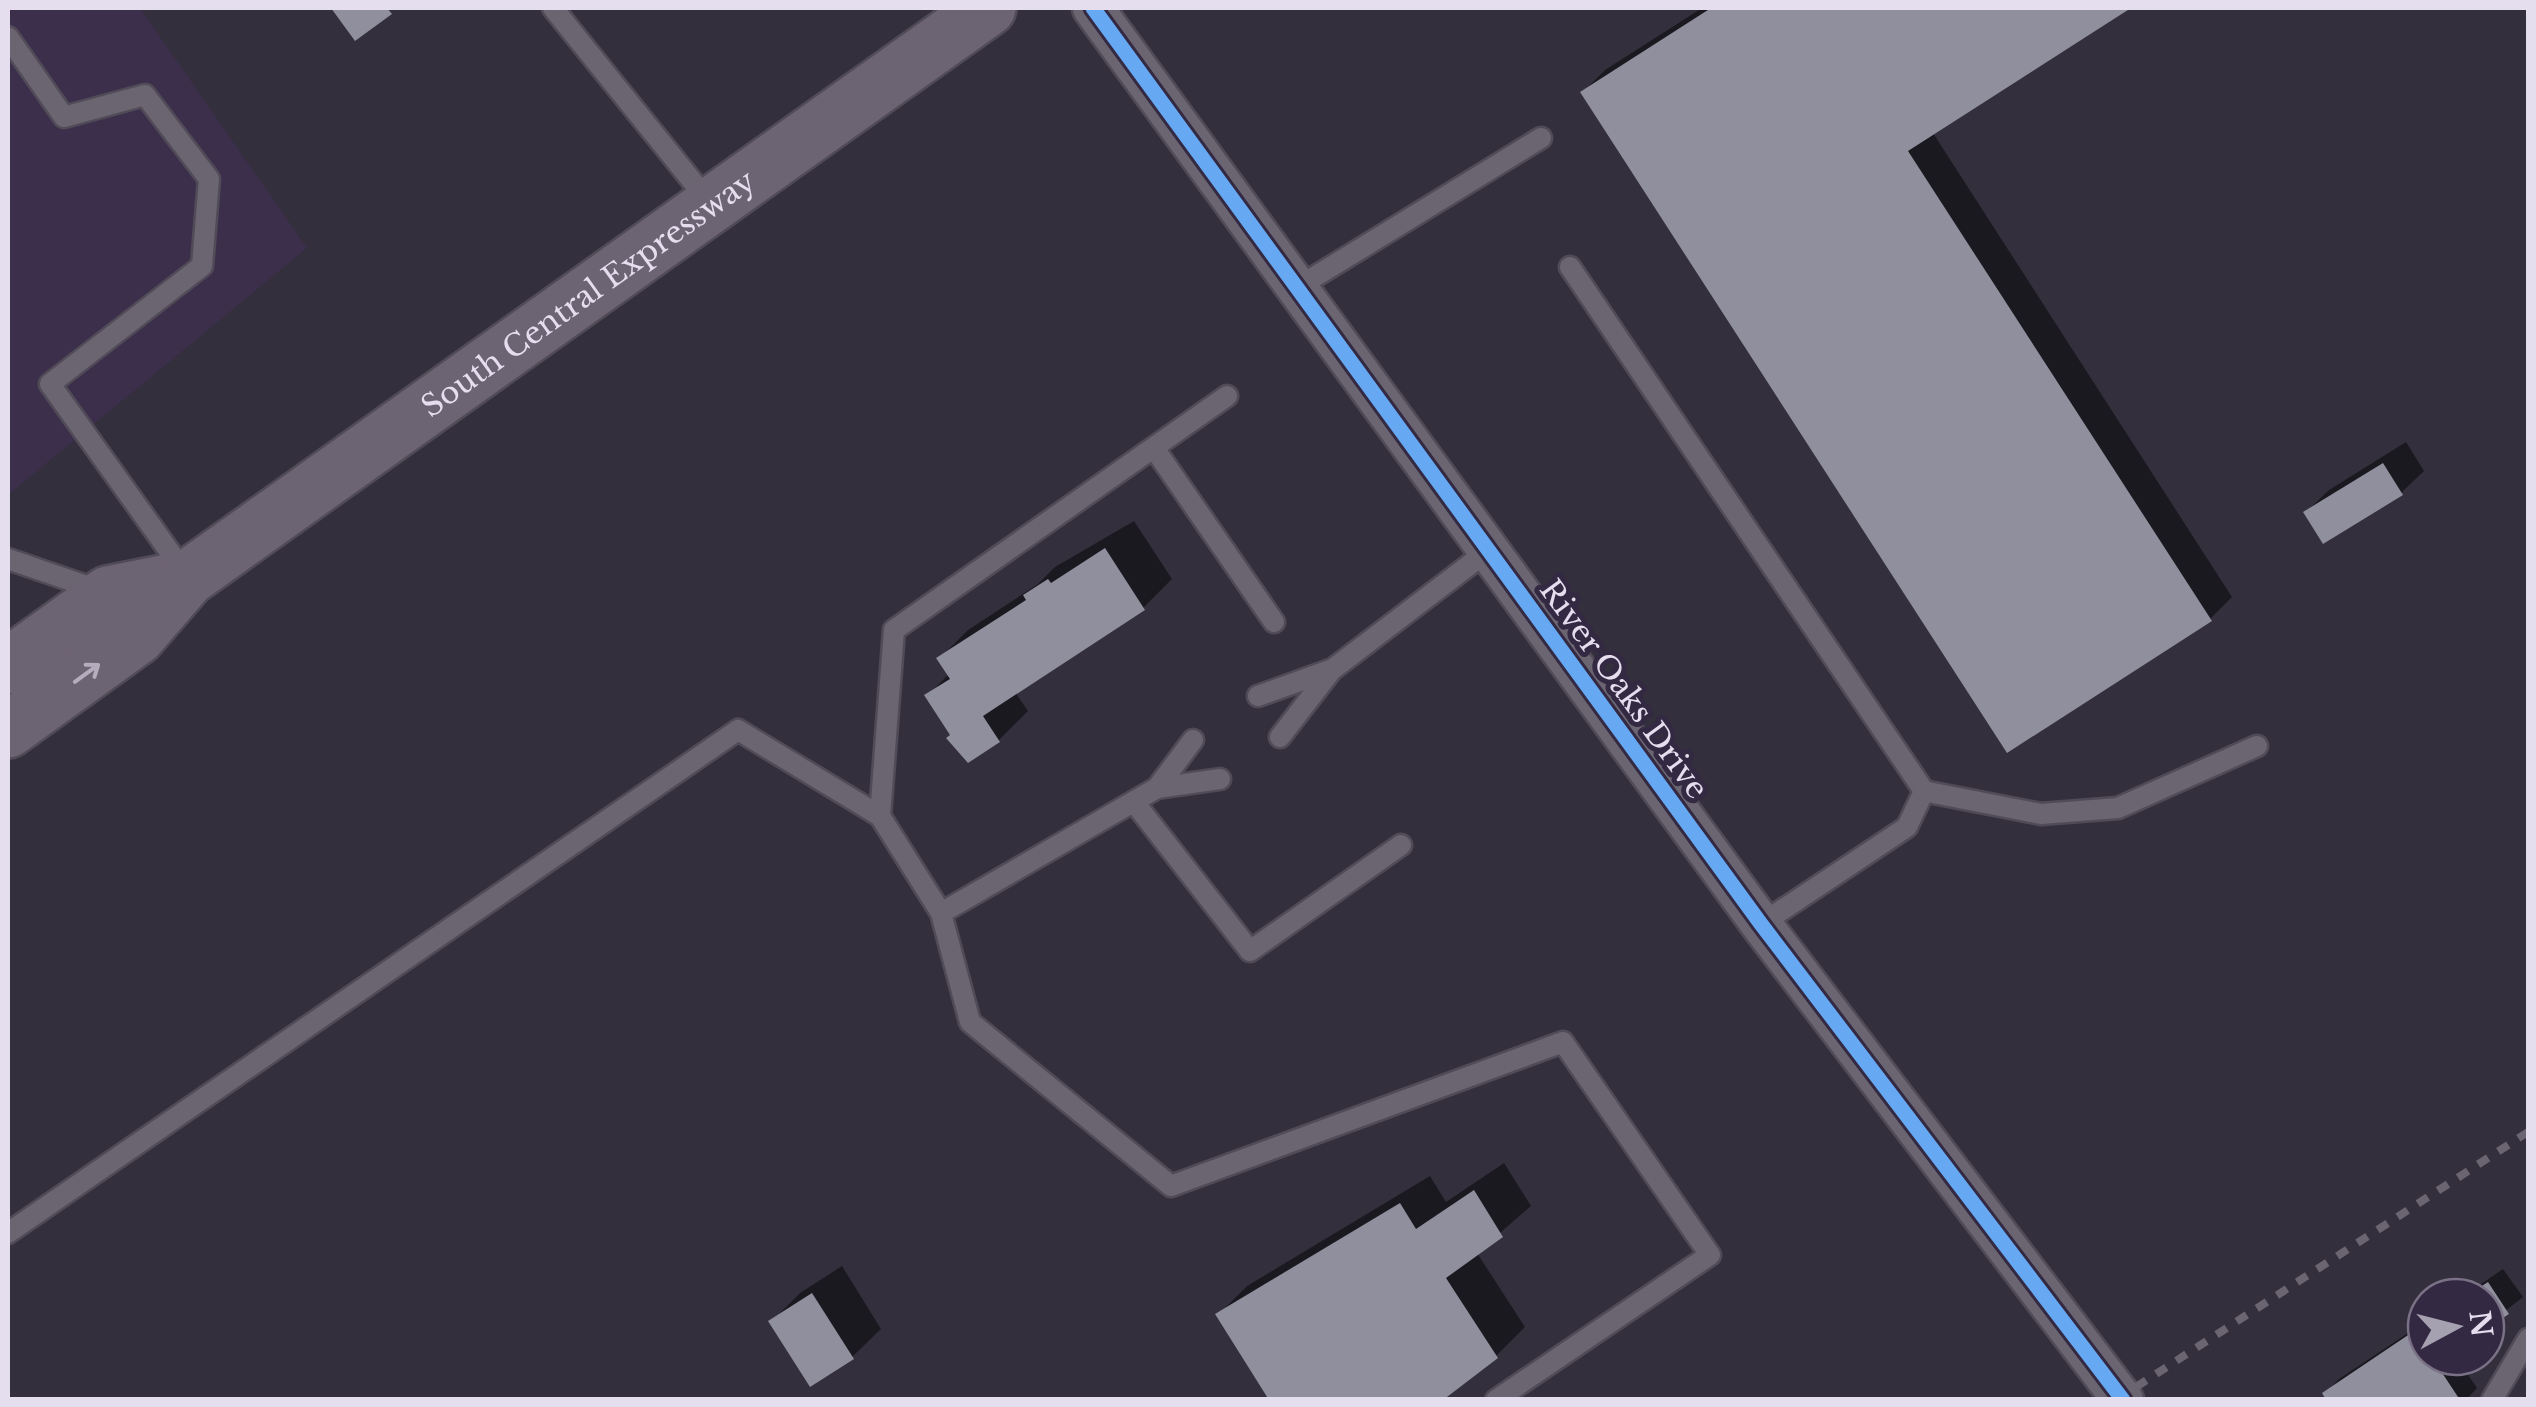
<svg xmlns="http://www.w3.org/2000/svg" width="2536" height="1407" font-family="'Libre Baskerville',serif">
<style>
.built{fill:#3b2f4c}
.shadow{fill:#0007}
.building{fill:#908f9d}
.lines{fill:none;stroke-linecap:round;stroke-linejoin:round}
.service-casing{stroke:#514b58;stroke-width:25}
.minor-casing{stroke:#514b58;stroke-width:45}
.primary-casing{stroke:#514b58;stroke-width:60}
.service{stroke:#6a6571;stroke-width:20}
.minor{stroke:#6a6571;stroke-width:40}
.primary{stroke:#6c6373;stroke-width:55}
.rail{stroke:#6a6570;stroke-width:8;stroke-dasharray:12 12;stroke-linecap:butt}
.cycleway-casing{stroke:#332942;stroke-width:21}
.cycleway{stroke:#66a8f1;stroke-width:15}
.oneway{stroke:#b4adbd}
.labels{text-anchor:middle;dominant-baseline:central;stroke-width:10;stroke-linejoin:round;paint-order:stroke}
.street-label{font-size:30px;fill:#e4deef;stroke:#332942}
</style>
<rect width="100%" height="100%" fill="#342f3c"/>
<path class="built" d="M8 8H140L307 248 8 495Z"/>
<g class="shadow">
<path d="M1702 8H2126L1933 133 2232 597 2210 619 1583 92 1605 70Z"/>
<path d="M2406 442 2424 471 2401 493 2306 512 2329 490Z"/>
<path d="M1134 521 1172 579 1143 608 1015 692 1028 711 999 740 969 760 927 696 949 674 940 658 968 630 1038 584 1055 567Z"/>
<path d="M1504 1163 1531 1206 1477 1253 1525 1327 1496 1356 1218 1315 1247 1286 1430 1176 1446 1202Z"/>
<path d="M842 1266 881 1329 852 1357 771 1322 800 1293Z"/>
<path d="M2503 1269 2523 1297 2486 1326V1297H2462Z"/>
<path d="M2426 1321V1357H2456L2477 1388 2466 1400H2329L2325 1394 2339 1379Z"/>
</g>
<g class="building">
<path d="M331 8H387L392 14 355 41Z"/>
<path d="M1711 8H2131L1908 151 2212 621 2007 753 1580 92Z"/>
<path d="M2383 463 2403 495 2323 544 2303 512Z"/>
<path d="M1105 548 1145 610 983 716 1000 742 968 763 946 738 950 735 924 695 950 679 936 658 1026 600 1023 595 1048 579 1051 583Z"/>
<path d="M1474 1190 1503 1237 1446 1278 1498 1358 1443 1400H1269L1215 1314 1400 1203 1416 1229Z"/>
<path d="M2488 1282 2509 1314 2486 1329V1297H2465Z"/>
<path d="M812 1293 854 1359 810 1387 768 1321Z"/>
<path d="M2426 1323V1357H2437L2433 1359 2460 1400H2326L2322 1393Z"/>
</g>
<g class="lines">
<defs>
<g id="service">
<path d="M553 8 709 202"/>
<path d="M8 37 64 117 145 95 209 179 202 266 50 384 187 576"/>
<path d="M1570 267 1924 791 1907 827 1761 924"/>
<path d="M1298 287 1541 138"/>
<path d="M1154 448 1274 622"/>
<path d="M8 559 101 591"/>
<path d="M1258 696 1333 669 1489 550"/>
<path d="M1280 737 1331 671"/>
<path d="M1193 740 1157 788 941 913 970 1022 1171 1186 1563 1042 1710 1255 1496 1400"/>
<path d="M1157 788 1220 779"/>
<path d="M1923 791 2041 814 2118 808 2257 746"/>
<path d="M1134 802 1250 951 1401 845"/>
<path d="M941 913 880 816 894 630 1227 396"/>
<path d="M8 1233 738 730 880 816"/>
<path d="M2492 1400 2528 1339"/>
</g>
<path id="minor" d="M1093 8 1761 924 2123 1400"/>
<g id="primary">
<path d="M8 666 108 594 188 578"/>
<path id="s1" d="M8 730 137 637 188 578 988 8"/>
</g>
</defs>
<use href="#service" class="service-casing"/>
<use href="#minor" class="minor-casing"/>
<use href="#primary" class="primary-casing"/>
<use href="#service" class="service"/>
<use href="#minor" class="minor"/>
<use href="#primary" class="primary"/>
<path class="rail" d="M2116 1400 2528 1132"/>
<defs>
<path id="cycleway" d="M1093 8 1761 924 2123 1400"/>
</defs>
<use href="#cycleway" class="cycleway-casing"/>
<use href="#cycleway" class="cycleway"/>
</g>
<defs><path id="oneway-shaft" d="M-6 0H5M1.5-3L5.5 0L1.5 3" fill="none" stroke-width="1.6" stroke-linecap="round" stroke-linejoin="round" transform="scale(2.5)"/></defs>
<use class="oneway" href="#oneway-shaft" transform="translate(87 673) rotate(-36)"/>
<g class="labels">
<g class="street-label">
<text stroke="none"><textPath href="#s1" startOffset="728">South Central Expressway</textPath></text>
<text transform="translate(1624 689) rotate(54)">River Oaks Drive</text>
</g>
</g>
<rect width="2536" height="1407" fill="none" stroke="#e4deef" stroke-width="20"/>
<g transform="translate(2456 1327) rotate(83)"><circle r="48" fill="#332942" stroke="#7a7187" stroke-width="2.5"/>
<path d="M0-8L18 38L0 25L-18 38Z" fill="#a6a1b0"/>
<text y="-15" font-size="28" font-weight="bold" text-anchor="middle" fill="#e4deef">N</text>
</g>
</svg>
